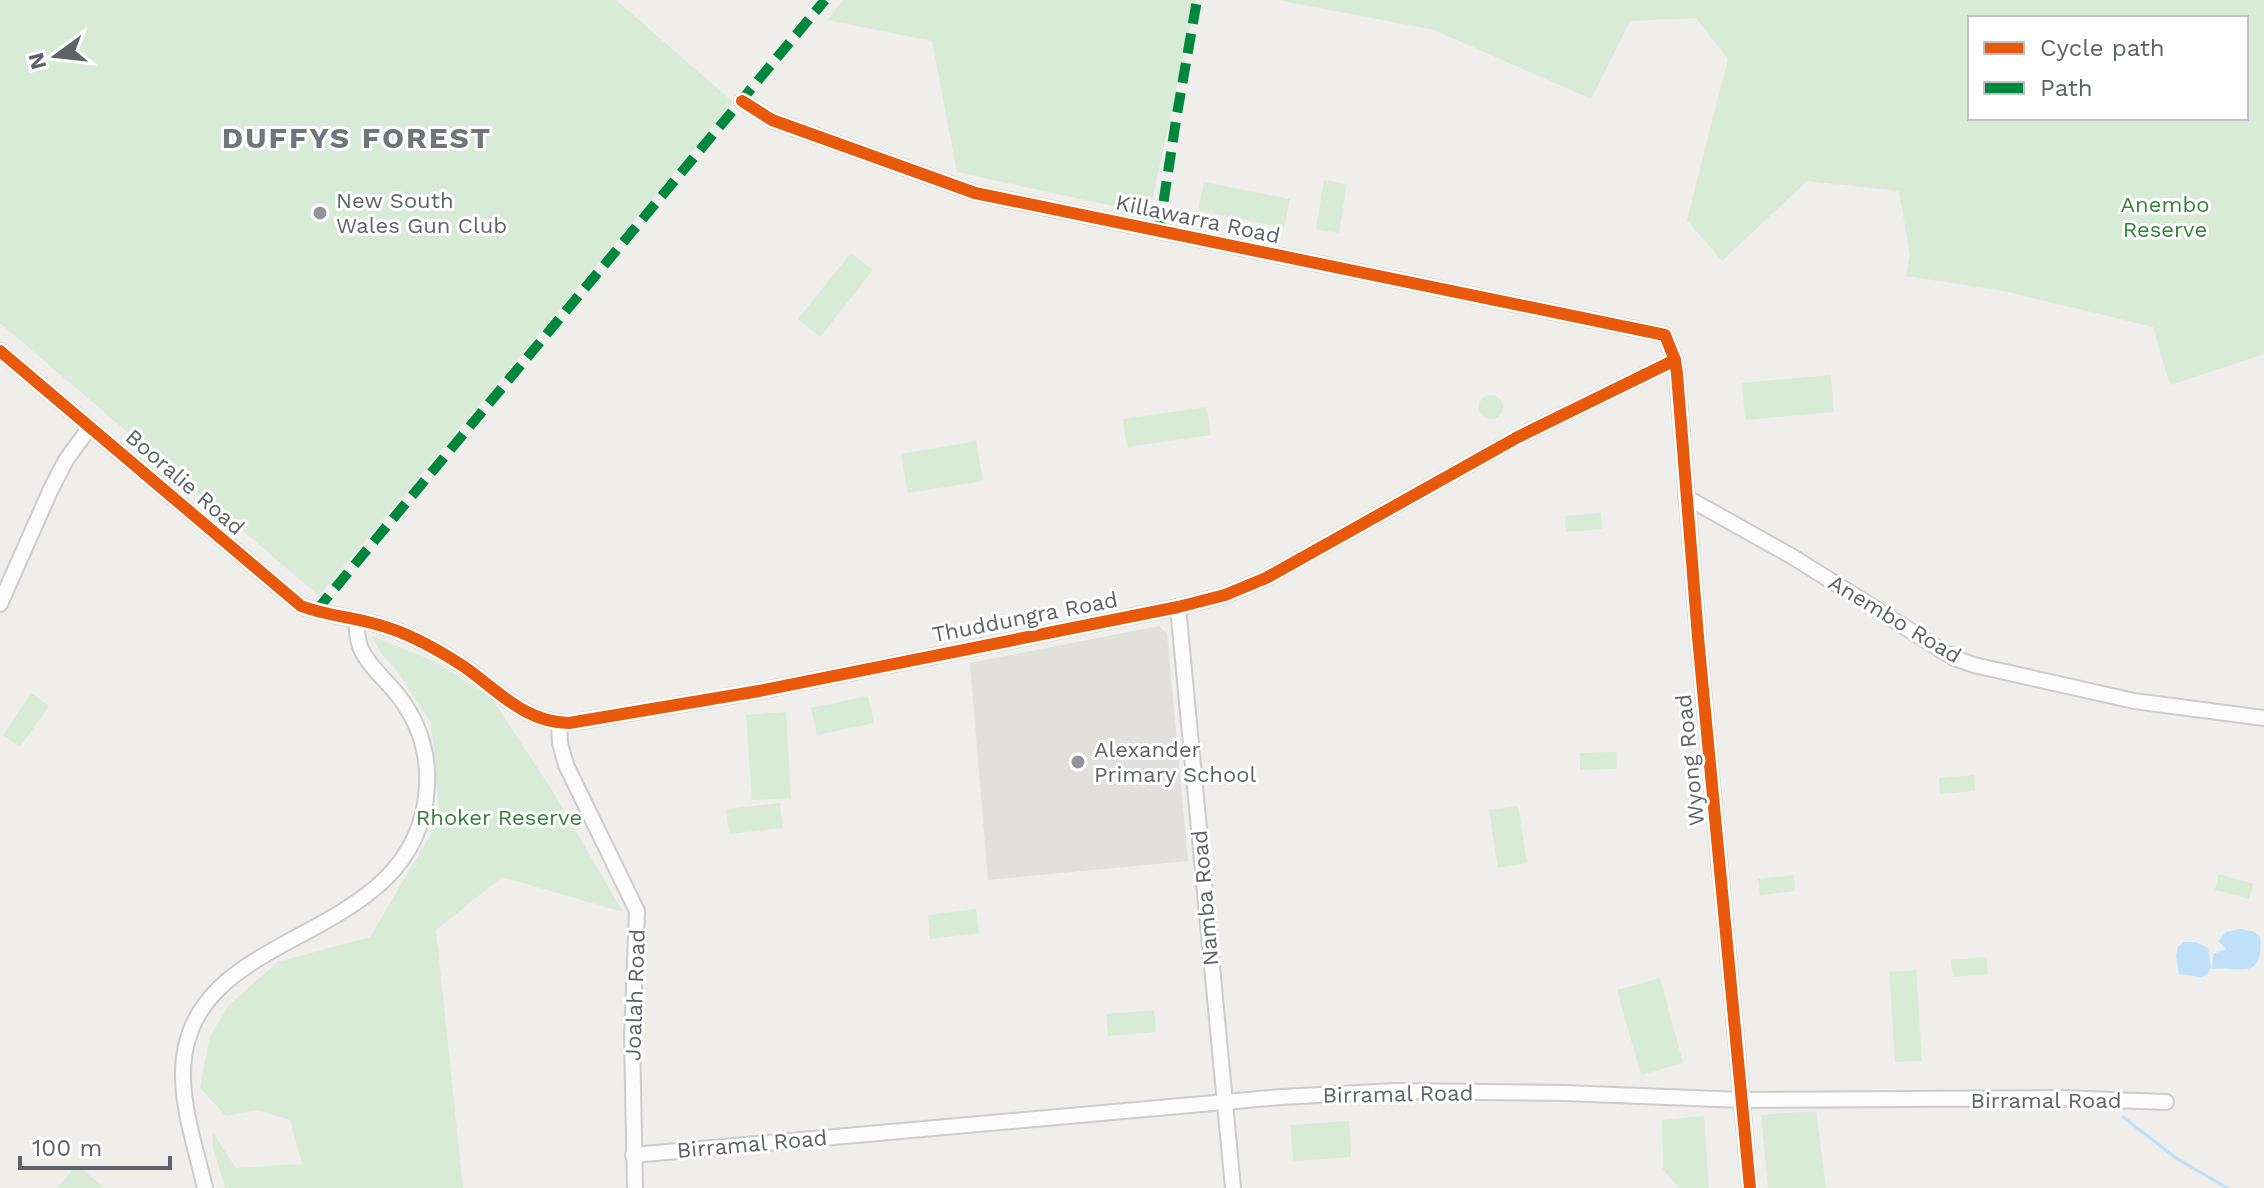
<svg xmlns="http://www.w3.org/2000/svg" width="2264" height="1188" font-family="'Work Sans',sans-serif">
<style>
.education{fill:#e2e0da}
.green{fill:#d8ebd6;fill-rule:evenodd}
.water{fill:#bfe0f9}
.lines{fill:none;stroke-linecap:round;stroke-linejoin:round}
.stream{stroke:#bfe0f9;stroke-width:3}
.minor-casing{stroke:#cbcccc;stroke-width:18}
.minor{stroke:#fdfcfc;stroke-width:14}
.quiet{stroke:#00873e;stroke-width:10;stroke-dasharray:20 10;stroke-linecap:butt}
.cycleway-casing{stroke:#fff;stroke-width:17}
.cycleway{stroke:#e8590c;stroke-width:12}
.poi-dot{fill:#919496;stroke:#fff;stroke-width:3}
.labels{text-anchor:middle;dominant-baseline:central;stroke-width:6;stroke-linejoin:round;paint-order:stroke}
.poi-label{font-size:22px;fill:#5f6368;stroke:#fff;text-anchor:start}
.park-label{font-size:22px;fill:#348238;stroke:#fff}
.street-label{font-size:22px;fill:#5f6368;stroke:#fff}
.district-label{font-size:30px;font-weight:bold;letter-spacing:2px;fill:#70757a;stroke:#fff}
</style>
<rect width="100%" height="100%" fill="#efeeea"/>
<path class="education" d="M1159 626 1167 634 1188 861 988 880 970 663Z"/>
<g class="green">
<path d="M0 0H616L733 102 319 596 0 323Z"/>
<path d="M844 0H1196L1149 214 957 172 932 41 827 20Z"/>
<path d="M1278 0H2264V354L2170 385 2153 327 2004 291 1906 276 1910 255 1899 191 1807 181 1722 261 1687 220 1728 59 1696 18 1630 21 1591 99 1434 30ZM1970 18H2246V118H1970Z"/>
<path d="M1324 180 1347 184 1339 233 1316 229Z"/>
<path d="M1204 182 1290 199 1284 228 1198 210Z"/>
<path d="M851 253 873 270 820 337 798 319Z"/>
<path d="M1831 375 1834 412 1745 420 1742 383Z"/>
<circle cx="1491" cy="407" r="12"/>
<path d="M1207 407 1211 435 1127 447 1123 419Z"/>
<path d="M976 441 983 481 908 493 901 454Z"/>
<path d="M1601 513 1602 529 1566 532 1565 516Z"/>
<path d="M372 636 436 662 492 699 552 790 623 912 502 877 436 930 463 1188H225L213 1147V1133L236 1168 302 1164 290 1120 257 1110 226 1116 200 1088 210 1036 229 1005 278 962 370 937 440 819 431 723 398 672 381 653Z"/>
<path d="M31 693 49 706 20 747 3 735Z"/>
<path d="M868 696 874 723 817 735 811 708Z"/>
<path d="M786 712 791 798 752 800 746 715Z"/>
<path d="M1616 752 1617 769 1580 770V753Z"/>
<path d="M1974 775 1975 791 1940 794 1939 778Z"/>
<path d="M780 803 783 828 729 834 726 809Z"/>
<path d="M1518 806 1527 863 1498 868 1489 810Z"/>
<path d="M2219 874 2253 884 2249 899 2215 890Z"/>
<path d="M1794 875 1795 891 1760 895 1758 879Z"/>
<path d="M976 909 979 933 930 939 928 915Z"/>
<path d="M1987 957 1988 974 1953 977 1951 960Z"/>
<path d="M1916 970 1922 1061 1895 1062 1889 972Z"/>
<path d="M1660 978 1683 1063 1641 1075 1617 990Z"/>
<path d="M1154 1010 1156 1032 1108 1036 1106 1014Z"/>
<path d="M1816 1111 1826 1188H1768L1761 1115Z"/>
<path d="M1704 1116 1709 1188H1679L1663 1169 1662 1120Z"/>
<path d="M1349 1121 1351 1157 1293 1161 1290 1125Z"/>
<path d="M77 1165 104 1188H57Z"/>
</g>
<g class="water">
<path d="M2240 929 2252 931 2260 936C2264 982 2241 966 2212 969L2213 954 2226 949 2218 941 2226 932Z"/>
<path d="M2184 942H2195L2208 948 2211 967 2208 973 2202 977 2179 974 2176 956 2178 947Z"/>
</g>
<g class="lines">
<path class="stream" d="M2123 1117 2176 1158 2227 1188"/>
<defs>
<g id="minor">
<path d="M742 101 772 120 975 193 1665 335 1675 360 1677 374 1698 637 1750 1188"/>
<path d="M0 351 301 606C327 616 353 617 379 625 409 633 437 649 463 666 498 690 523 722 569 723L759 691 1178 607 1225 595 1266 578 1518 437 1675 360"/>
<path d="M1686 497 1793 557 1954 658 1974 665 2134 701 2264 718"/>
<path d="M0 604 51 489 66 460 90 427"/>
<path d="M1178 607 1233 1188"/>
<path d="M559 723 560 743 566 765 637 911 632 1037 635 1188"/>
<path d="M633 1155 1281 1097 1396 1091 1564 1093 1743 1100 2060 1098 2166 1102"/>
<path d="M205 1188C197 1152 183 1113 183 1075 182 921 417 951 427 787 429 749 416 715 391 687 381 676 368 664 361 649 357 640 357 629 356 620"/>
</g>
</defs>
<use href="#minor" class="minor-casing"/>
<use href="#minor" class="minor"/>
<g class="quiet">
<path d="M1159 231 1177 114 1197 0"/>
<path d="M316 611 825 0"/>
</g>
<defs>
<g id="cycleway">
<path d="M742 101 772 120 975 193 1665 335 1675 360 1677 374 1698 637 1750 1188"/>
<path d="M0 351 301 606C327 616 353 617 379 625 409 633 437 649 463 666 498 690 523 722 569 723L759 691 1178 607 1225 595 1266 578 1518 437 1675 360"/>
</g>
</defs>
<use href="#cycleway" class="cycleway-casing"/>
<use href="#cycleway" class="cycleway"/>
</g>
<g class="poi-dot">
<circle cx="320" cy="213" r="8"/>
<circle cx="1078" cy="762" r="8"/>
</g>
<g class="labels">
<g class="poi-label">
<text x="336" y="200">New South<tspan x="336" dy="25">Wales Gun Club</tspan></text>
<text x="1094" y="749">Alexander<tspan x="1094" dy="25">Primary School</tspan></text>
</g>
<g class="park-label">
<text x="2165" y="204">Anembo<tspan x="2165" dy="25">Reserve</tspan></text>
<text x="499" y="817">Rhoker Reserve</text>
</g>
<g class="street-label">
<text transform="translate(1198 219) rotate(12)">Killawarra Road</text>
<text transform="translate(185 482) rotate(41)">Booralie Road</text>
<text transform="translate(1025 617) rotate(-11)">Thuddungra Road</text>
<text transform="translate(1895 619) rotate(31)">Anembo Road</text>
<text transform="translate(1690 760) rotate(-96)">Wyong Road</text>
<text transform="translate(1205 898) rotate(-95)">Namba Road</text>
<text transform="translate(635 995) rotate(-88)">Joalah Road</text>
<text transform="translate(1398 1094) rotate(-1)">Birramal Road</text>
<text x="2046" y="1100">Birramal Road</text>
<text transform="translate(752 1144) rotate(-5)">Birramal Road</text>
</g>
<g class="district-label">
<text x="357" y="137">DUFFYS FOREST</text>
</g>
</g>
<rect x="1968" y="16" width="280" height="104" fill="#ffffff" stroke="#bfc1c3" stroke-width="2"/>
<rect x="1984" y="42" width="40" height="12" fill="#e8590c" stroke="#bfc1c3" stroke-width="2"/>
<text x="2040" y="56" font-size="24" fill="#5f6368">Cycle path</text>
<rect x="1984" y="82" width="40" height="12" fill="#00873e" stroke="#bfc1c3" stroke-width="2"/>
<text x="2040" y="96" font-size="24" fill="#5f6368">Path</text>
<g transform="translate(56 56) rotate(255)" stroke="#ffffff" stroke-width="6" paint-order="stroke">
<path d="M0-6L14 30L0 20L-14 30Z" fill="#5f6368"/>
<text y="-12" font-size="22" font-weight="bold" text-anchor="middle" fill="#5f6368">N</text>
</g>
<path d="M20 1156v12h150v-12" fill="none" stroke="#5f6368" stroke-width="4"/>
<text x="32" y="1156" font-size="24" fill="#5f6368" stroke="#ffffff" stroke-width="6" paint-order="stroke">100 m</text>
</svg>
